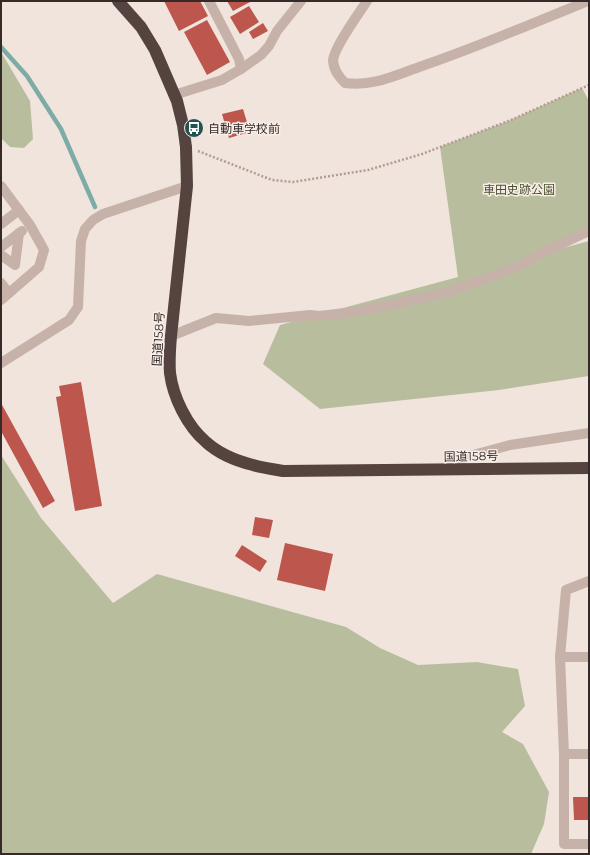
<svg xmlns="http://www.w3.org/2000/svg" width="590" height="855" font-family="Montserrat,'Noto Sans JP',sans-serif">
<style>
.green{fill:#b8be9d}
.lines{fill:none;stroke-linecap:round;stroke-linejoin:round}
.stream{stroke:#7daba6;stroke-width:4.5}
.building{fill:#bd574d}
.path{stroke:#b39c93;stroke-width:2.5;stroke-dasharray:2 2;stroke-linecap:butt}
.minor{stroke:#c7b2a9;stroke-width:10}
.highway{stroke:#554340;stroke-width:12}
.labels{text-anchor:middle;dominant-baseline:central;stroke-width:3;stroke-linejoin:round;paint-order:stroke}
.poi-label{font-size:12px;fill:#352a28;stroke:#f8eee8;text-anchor:start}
.park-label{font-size:12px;fill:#4a512e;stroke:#f8eee8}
.street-label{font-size:12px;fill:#352a28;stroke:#f8eee8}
</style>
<rect width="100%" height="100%" fill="#f0e4dc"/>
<g class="green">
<path d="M1 52 30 101 33 139 24 148 10 147 1 138Z"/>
<path d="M582 88 589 101V231L541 254 589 241V376L499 390 320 409 263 364 280 325 458 277 440 147 511 120Z"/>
<path d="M1 455 41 518 113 603 157 574 346 627 380 648 418 665 477 662 518 669 525 706 502 732 523 744 549 792 544 824 531 854H1Z"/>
</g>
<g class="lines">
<path class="stream" d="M1 47 27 76 61 129 95 207"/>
</g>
<g class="building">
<path d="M164 1H200L208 16 179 31Z"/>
<path d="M227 1H252L233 11Z"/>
<path d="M249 6 259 22 240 34 230 17Z"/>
<path d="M207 20 230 62 207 75 184 32Z"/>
<path d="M263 23 268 31 253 39 249 32Z"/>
<path d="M243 109 250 132 229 138 222 114Z"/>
<path d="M81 382 102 506 75 511 56 397 61 396 59 386Z"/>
<path d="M1 403 55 501 43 508 1 431Z"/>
<path d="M255 517 273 520 269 538 252 535Z"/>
<path d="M285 543 333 554 325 591 277 580Z"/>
<path d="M242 545 267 561 260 572 235 556Z"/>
<path d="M573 797H589V820H574Z"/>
</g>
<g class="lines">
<path class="path" d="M198 151 272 180 293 182 368 170 422 154 511 120 589 85"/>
<g class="minor">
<path d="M209 1 239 59 241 69"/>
<path d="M367 1C359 13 333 49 333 61 334 71 339 77 345 83 373 87 396 75 422 66 478 47 533 23 588 1"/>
<path d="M174 95 222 80 241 69 261 55 269 46 277 31 301 1"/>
<path d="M1 186 30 225 44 250 39 267 1 300"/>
<path d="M1 224 19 210"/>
<path d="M1 247 22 231"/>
<path d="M1 255 15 265 19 233"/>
<path d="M1 283 9 293"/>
<path d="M171 336 216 318 249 321 310 315 319 316 362 311 448 292 517 267 542 253 589 231"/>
<path d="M1 363 69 320 78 307 81 241 85 229 93 220 103 214 187 186"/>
<path d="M459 470 462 458 510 445 589 433"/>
<path d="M589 581 566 590 560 657 564 754V844H589"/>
<path d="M560 657H589"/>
<path d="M564 754H589"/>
</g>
<path class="highway" d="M118 1 141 27 155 50 177 101 183 125 186 147 187 186 171 336C170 348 169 360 170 373 173 397 187 426 206 442 218 453 237 461 253 465 263 468 273 469 283 471L589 468"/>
</g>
<defs>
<symbol id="bus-disc" viewBox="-11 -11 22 22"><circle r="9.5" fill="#21534f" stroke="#f8eee8"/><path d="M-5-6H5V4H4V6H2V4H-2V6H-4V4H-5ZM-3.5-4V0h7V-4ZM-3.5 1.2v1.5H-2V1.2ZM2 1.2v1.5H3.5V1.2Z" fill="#fff"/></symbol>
</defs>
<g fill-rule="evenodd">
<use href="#bus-disc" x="183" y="117" width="22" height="22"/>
</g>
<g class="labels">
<g class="poi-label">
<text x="208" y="128">自動車学校前</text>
</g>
<g class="park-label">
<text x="519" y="189">車田史跡公園</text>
</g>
<g class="street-label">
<text transform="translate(158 339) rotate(-87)">国道158号</text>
<text transform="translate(471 456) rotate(-1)">国道158号</text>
</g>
</g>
<rect width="590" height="855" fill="none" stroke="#352a28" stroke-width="4"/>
</svg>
